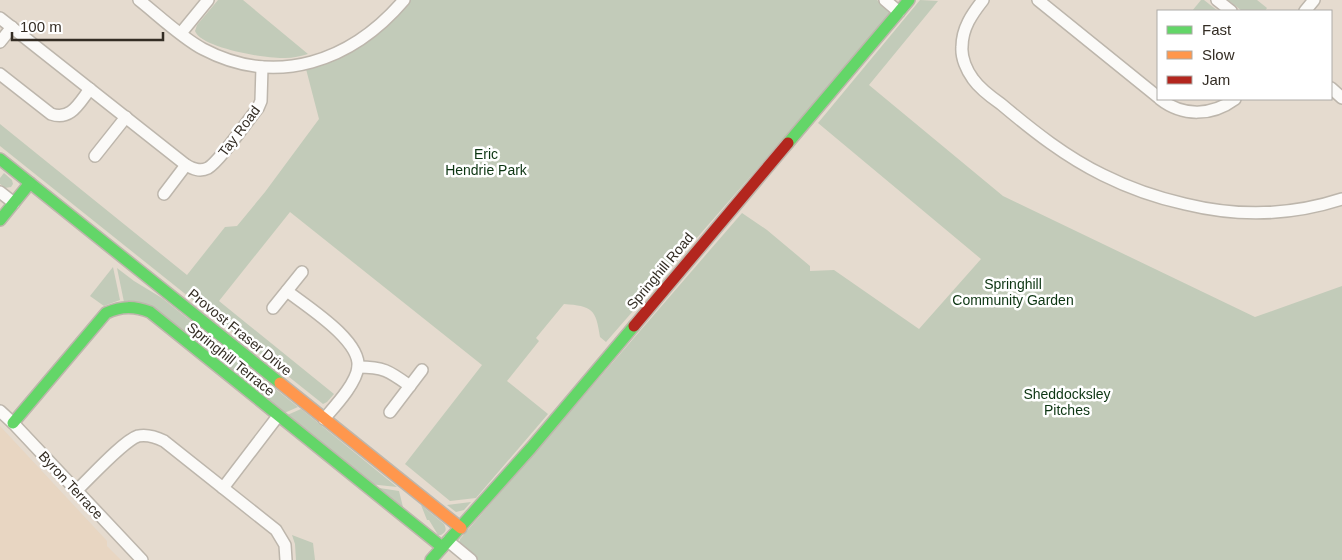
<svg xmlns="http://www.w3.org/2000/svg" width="1342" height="560" font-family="Arial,sans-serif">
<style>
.built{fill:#e8d6c2}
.green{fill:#c2cbb9}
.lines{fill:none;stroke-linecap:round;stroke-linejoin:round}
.street-casing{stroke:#bdb6ac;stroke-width:14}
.fast-casing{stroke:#bdb6ac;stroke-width:14}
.slow-casing{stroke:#bdb6ac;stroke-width:14}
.jam-casing{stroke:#bdb6ac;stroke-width:14}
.street{stroke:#fbfaf8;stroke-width:11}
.fast{stroke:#63d668;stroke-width:11}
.slow{stroke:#ff974d;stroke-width:11}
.jam{stroke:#b3261e;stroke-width:11}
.labels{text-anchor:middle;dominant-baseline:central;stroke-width:5;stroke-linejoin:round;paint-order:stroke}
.street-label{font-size:14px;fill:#342d24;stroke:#fff}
.park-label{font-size:14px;fill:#0c3512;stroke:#fff}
</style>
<rect width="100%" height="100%" fill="#e5dbcf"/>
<path class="built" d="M0 426 107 541V546L121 560H0Z"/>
<g class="green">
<path d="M218 0H243L308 54C301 56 293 58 285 58 267 59 201 48 195 31L197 25Z"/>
<path d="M409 0H877L892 12 846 67 606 342 600 337C596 309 592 306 564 304L536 338 539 341 507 381 548 414 476 498 450 501 405 464 482 365 290 212 219 301 334 394 327 402 323 404 0 146V124L187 275 225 227 237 226 265 192 319 119 306 69C323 63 342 59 357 49 377 36 394 18 409 0Z"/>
<path d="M920 0 938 1 869 85 1003 196 1255 317 1342 286V560H475L459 544 460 539 742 213 767 230 810 266V271L834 270 919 329 981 259 818 123Z"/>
<path d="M1201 0H1204L1218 11H1192Z"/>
<path d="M1228 0H1257L1267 8 1265 11H1242Z"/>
<path d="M4 173 12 180 13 184 11 187 5 188 0 184V178Z"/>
<path d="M113 267 120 300 104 306 90 296Z"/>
<path d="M117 268 134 281 162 298 298 407 282 414 124 302Z"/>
<path d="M301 409 397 487 369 484 285 416Z"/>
<path d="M373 487 399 491 404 511Z"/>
<path d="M471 502 464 510 456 512 447 505Z"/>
<path d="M421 505 444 524C447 530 446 532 441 535H438L429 520H427Z"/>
<path d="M292 535 313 543 315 560H296L295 544Z"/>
</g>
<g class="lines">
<defs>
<g id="street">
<path d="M139 0C158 15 182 38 203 49 277 88 352 61 404 0"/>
<path d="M885 0 899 12"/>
<path d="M983 0C972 14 962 28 962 47 961 58 967 71 973 79 980 89 991 97 1001 104 1033 131 1066 157 1103 175 1129 188 1158 198 1185 204 1238 217 1290 216 1342 199"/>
<path d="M1038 0 1158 97"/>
<path d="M1217 0 1231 11"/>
<path d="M1305 11 1314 0"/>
<path d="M0 18 186 165C193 169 200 172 208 168 219 162 248 120 258 108L261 101 262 67"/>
<path d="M181 33 208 0"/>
<path d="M0 42 12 27"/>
<path d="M0 74 51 114C71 121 79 103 90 89"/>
<path d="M1331 88 1342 98"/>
<path d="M1160 99C1183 117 1212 116 1235 99"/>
<path d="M95 156 126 117"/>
<path d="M0 192 14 203"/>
<path d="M164 194 186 165"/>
<path d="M287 291C306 306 361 340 358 367 356 384 335 406 324 419"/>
<path d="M273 308 302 272"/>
<path d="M358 367C384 367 389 371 410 386"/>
<path d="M0 411 13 423 142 560"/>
<path d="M390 412 422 370"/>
<path d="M223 488 278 416"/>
<path d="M76 491C89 479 123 441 138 436 147 434 156 437 164 441L276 530 285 545 286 560"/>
<path d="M448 541 471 560"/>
</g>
<g id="fast">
<path d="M788 143 909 0"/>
<path d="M0 159 280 383"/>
<path d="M0 220 30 183"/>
<path d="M13 423 106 313C122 306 134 306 150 312L442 547"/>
<path d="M431 560 531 448 634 326"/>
</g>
<path id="slow" d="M280 383 461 528"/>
<path id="jam" d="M634 326 788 143"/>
</defs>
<use href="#street" class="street-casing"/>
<use href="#fast" class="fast-casing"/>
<use href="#slow" class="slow-casing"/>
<use href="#jam" class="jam-casing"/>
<use href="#street" class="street"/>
<use href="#fast" class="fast"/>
<use href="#slow" class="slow"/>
<use href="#jam" class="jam"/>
</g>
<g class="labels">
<g class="street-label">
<text transform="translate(239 131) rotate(-53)">Tay Road</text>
<text transform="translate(660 271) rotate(-50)">Springhill Road</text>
<text transform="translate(240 332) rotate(39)">Provost Fraser Drive</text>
<text transform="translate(231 359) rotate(39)">Springhill Terrace</text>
<text transform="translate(71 485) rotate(47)">Byron Terrace</text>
</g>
<g class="park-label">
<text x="486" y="154">Eric<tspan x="486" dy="16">Hendrie Park</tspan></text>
<text x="1013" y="284">Springhill<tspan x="1013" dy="16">Community Garden</tspan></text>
<text x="1067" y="394">Sheddocksley<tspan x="1067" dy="16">Pitches</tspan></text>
</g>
</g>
<rect x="1157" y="10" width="175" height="90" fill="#ffffff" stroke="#aeaba7"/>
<rect x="1167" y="26" width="25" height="8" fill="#63d668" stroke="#aeaba7"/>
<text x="1202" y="35" font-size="15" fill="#342d24">Fast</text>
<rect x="1167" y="51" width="25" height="8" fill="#ff974d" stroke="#aeaba7"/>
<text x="1202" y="60" font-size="15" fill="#342d24">Slow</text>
<rect x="1167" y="76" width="25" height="8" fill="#b3261e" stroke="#aeaba7"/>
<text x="1202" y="85" font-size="15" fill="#342d24">Jam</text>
<path d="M12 32v8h151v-8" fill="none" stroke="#342d24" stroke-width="2.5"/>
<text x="20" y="32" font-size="15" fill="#342d24" stroke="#ffffff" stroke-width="4" paint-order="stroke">100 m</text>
</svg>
